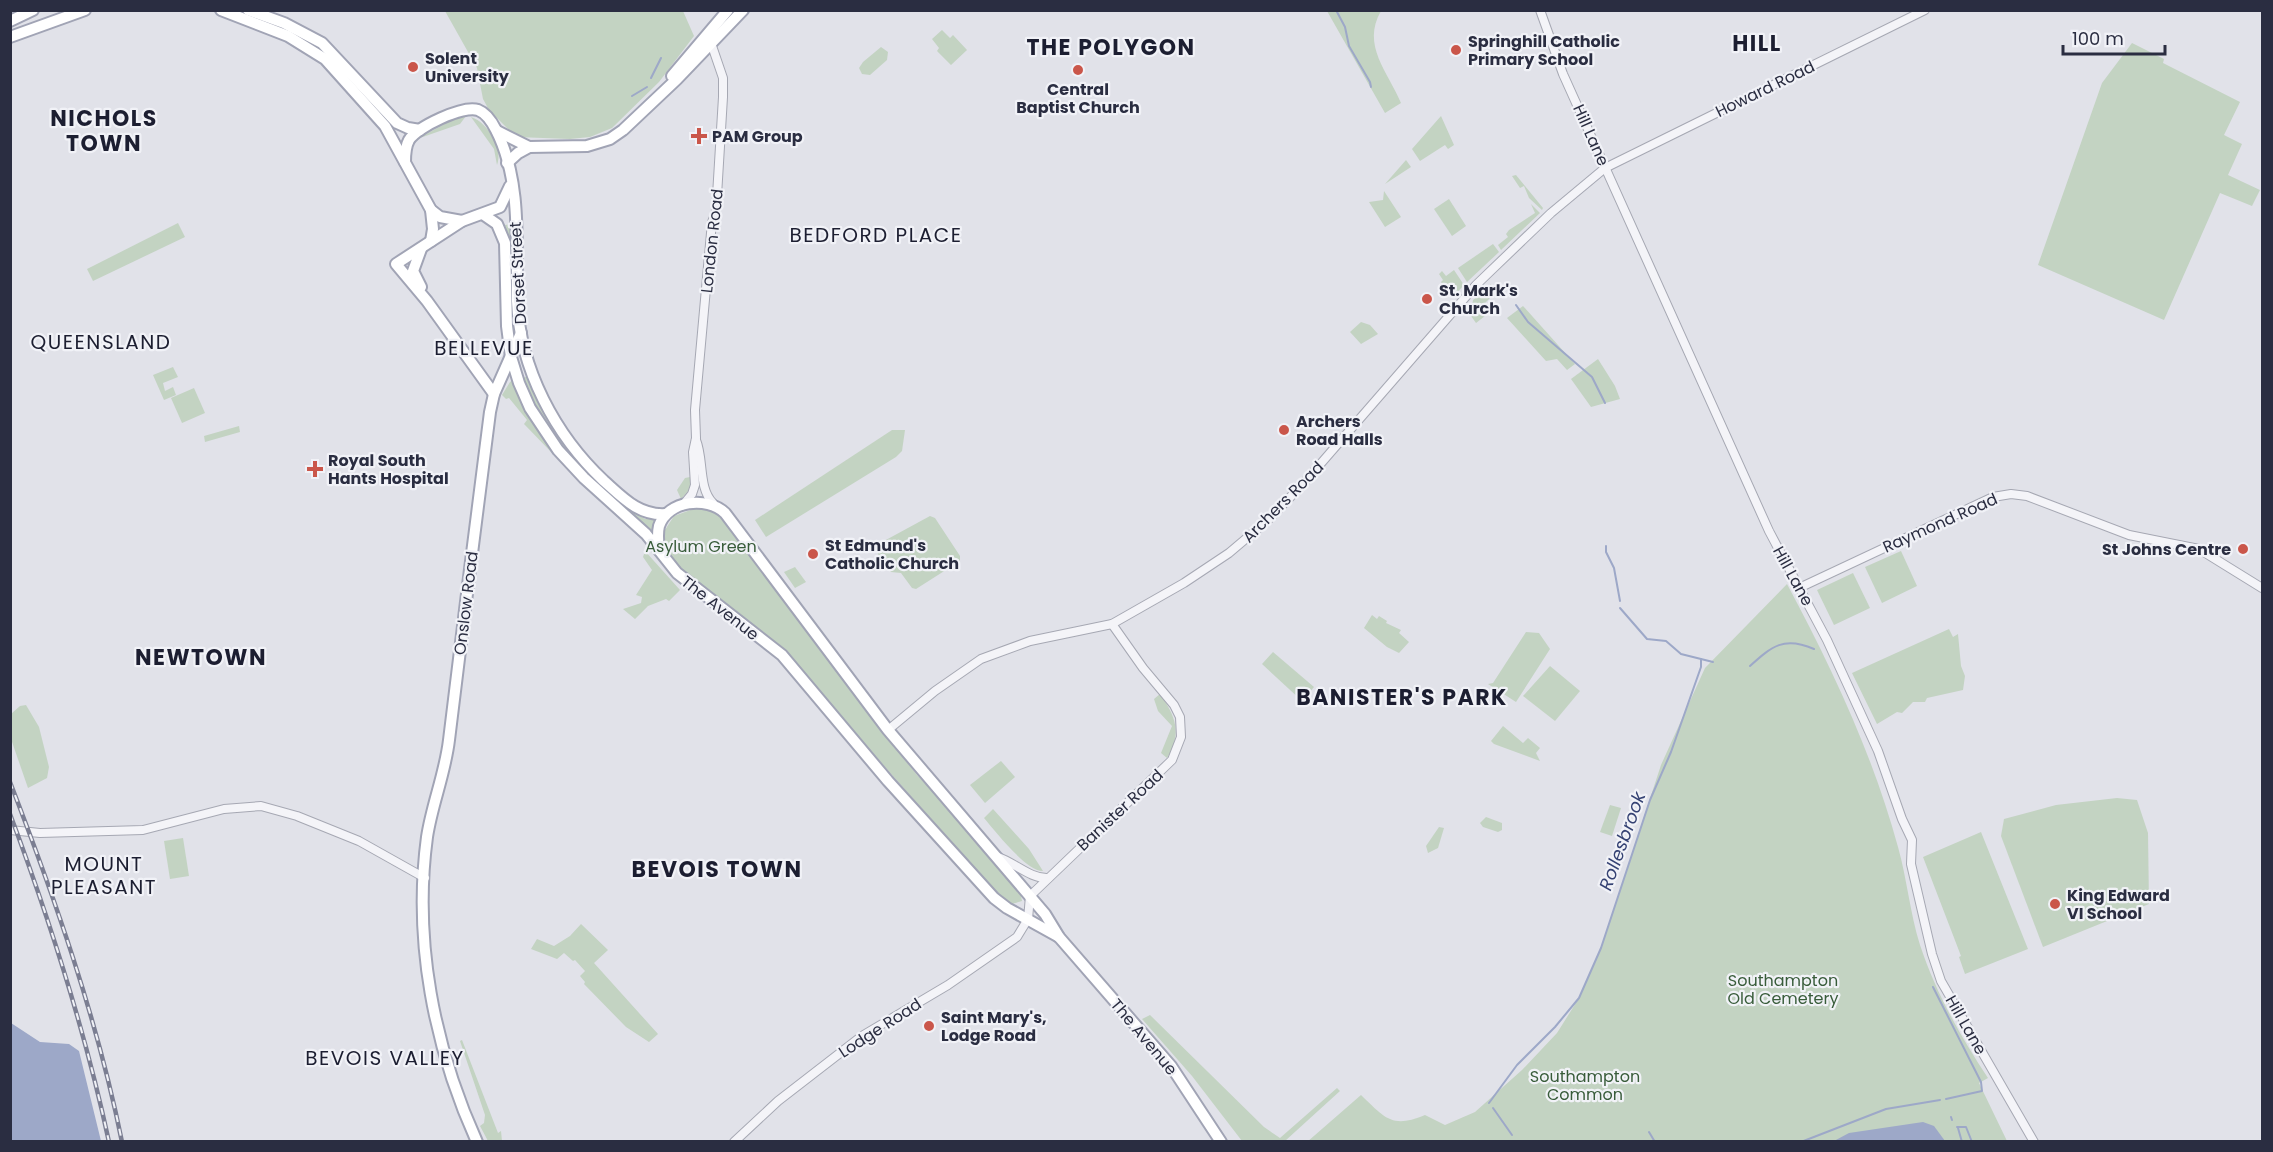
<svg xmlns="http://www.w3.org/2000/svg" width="2273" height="1152" font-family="Poppins,sans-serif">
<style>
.green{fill:#c3d3c2}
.water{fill:#9da8c8}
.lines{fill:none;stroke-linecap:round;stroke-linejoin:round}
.stream{stroke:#9da8c8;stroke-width:2}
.tertiary-casing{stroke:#a6a8b3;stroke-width:10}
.primary-casing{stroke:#a1a4b5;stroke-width:14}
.tertiary{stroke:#f4f4f8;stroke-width:8}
.primary{stroke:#fff;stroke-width:10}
.rail-casing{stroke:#7b7e92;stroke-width:4.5}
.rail{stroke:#f1f2f7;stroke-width:2;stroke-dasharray:7;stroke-linecap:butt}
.poi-dot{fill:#ca564a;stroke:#f1f2f7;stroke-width:2}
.labels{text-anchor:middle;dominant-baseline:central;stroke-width:4.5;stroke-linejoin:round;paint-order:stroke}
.poi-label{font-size:16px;font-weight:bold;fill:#2a2d41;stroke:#f1f2f7;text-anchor:start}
.street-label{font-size:16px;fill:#2a2d41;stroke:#f1f2f7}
.park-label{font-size:16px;fill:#385c3a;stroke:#f1f2f7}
.water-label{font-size:18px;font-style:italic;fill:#354273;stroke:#f1f2f7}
.quarter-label{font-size:20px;letter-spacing:1.5px;fill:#1c1e31;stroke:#f1f2f7}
.district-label{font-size:22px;font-weight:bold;letter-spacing:1.5px;fill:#1c1e31;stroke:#f1f2f7}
</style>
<rect width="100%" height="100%" fill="#e1e2e9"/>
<g class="green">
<path d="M445 11H683L694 36 659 82 612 128 590 137 570 139 516 137 489 110 483 99 477 68Z"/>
<path d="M1327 11H1381C1361 45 1388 72 1401 103L1385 113Z"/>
<path d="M942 30 950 38 953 35 967 50 951 65 937 51 939 48 932 39Z"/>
<path d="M2132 43 2164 59 2163 63 2240 102 2224 135 2242 144 2228 175 2260 190 2252 206 2220 193 2164 320 2038 265 2102 83Z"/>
<path d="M881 47 888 52 887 60 870 75 862 74 859 68 863 62Z"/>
<path d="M466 116 460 124 417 139 452 120Z"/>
<path d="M1441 116 1454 145 1448 149 1445 145 1420 161 1412 149Z"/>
<path d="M471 117C487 122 504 148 497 165L494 149Z"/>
<path d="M1406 160 1411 167 1385 184Z"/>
<path d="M1516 175 1543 208 1542 210 1529 198 1524 186 1520 188 1512 176Z"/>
<path d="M1384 191 1401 217 1385 227 1369 202 1383 200Z"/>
<path d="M1449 199 1466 226 1452 236 1434 209Z"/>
<path d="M1531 204 1540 213 1501 250 1498 245 1508 237 1506 234 1509 230 1535 213Z"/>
<path d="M178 223 185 237 93 281 87 269Z"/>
<path d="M512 224V298L515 336H512L510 243 505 225Z"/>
<path d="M1493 244 1499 252 1467 282 1458 268Z"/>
<path d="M1454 270 1464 285 1452 298 1441 282 1443 280 1439 274 1442 271 1446 276Z"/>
<path d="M1491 284 1494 294 1480 308 1485 316 1476 323 1471 316 1473 300Z"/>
<path d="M1523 306 1575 364 1567 370 1557 359 1546 361 1507 318Z"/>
<path d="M1361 322 1370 325 1378 334 1361 344 1350 332Z"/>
<path d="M1598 359 1615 386 1620 399 1591 407 1571 379Z"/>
<path d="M173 367 178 377 163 383 165 391 173 387 176 395 164 400 153 375Z"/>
<path d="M529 376 538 401 633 511 645 519H657L652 531C599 487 548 444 522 378Z"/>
<path d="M514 379 536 426 555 456 524 424 527 420 509 398 506 399 502 395 510 382Z"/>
<path d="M194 388 205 413 182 423 171 398Z"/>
<path d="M239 426 240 432 205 442 204 436Z"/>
<path d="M892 430H905L902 451 896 457 766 537 755 520Z"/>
<path d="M690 477V489L681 499 677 490 685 478Z"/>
<path d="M696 508H709L720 516 848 687 917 775 951 810 1021 896 1022 901 1012 904 1003 901 812 684 677 568 666 548 663 533 674 516Z"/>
<path d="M930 516 935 518 960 556V561L916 589 912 588 901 573 891 572 873 547Z"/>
<path d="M645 551 680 590 669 601 666 599 648 606 635 619 623 609 641 603 642 597 636 595 652 570 643 557Z"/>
<path d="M1901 551 1917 586 1882 603 1865 567Z"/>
<path d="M795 567 806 582 795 588 784 572Z"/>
<path d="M1853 573 1870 608 1834 625 1817 590Z"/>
<path d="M1787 584C1832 668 1873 755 1898 847 1907 879 1910 913 1920 945 1936 993 1960 1036 1988 1078L1979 1083 2007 1141 1307 1142 1361 1095C1385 1118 1392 1129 1425 1115L1445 1125 1475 1112 1522 1070 1557 1033 1579 998 1601 948 1661 765 1705 668Z"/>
<path d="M1372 615 1377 619 1379 616 1387 621 1386 623 1401 630 1399 633 1409 642 1399 653 1387 647 1364 628Z"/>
<path d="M1949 629 1953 637 1958 634 1961 666 1965 676 1963 690 1927 698 1925 702H1913L1902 713 1897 712 1877 724 1852 673Z"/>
<path d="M1526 632 1539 633 1550 649 1516 702 1488 684 1493 683Z"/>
<path d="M1273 652 1314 687 1302 701 1262 664Z"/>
<path d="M1550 666 1580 691 1555 721 1523 696Z"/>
<path d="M1160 694C1175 715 1183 734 1167 758L1161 753 1172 726 1158 711 1154 699Z"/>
<path d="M26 705 39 727 49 767 47 778 28 788 11 739V714L20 706Z"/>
<path d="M1503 726 1523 743 1528 738 1540 748 1536 753 1540 761 1494 744 1491 741Z"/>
<path d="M1001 761 1015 777 985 803 970 785Z"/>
<path d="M2117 798 2137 800 2148 833 2149 904 2043 947 2001 836 2004 819 2056 805Z"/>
<path d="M1610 805 1621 808 1612 836 1600 832Z"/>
<path d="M993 809 1029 849 1043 871C1027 872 995 831 984 818Z"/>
<path d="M1486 817 1502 823V830L1498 832 1483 827 1480 823Z"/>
<path d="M1439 827 1444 828 1438 848 1428 853 1426 846Z"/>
<path d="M1981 832 2028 949 1965 974 1959 957 1961 956 1923 857Z"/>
<path d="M183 838 189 876 170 879 164 841Z"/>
<path d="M581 924 608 950 594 963 658 1034 649 1042 626 1027 584 984 585 982 580 976 585 971 575 960 573 961 564 953 557 959 531 949 537 939 554 946 570 936Z"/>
<path d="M1150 1015 1264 1127 1280 1138 1337 1088 1340 1091 1285 1141H1242L1192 1076 1142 1019Z"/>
<path d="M462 1040 498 1133 501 1131 502 1141H488L480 1126 484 1123 485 1115 460 1041Z"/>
</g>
<g class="water">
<path d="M11 1023 40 1042 69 1044 79 1051 101 1141H11Z"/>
<path d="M1923 1122 1934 1126 1945 1141H1834L1849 1133Z"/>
</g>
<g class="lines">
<g class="stream">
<path d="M1336 10 1345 27 1349 46 1370 82 1371 87"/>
<path d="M651 78 661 58"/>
<path d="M632 96 647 87"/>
<path d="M1516 305 1528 322 1592 377 1605 403"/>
<path d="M1606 546V552L1614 568 1620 601"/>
<path d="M1620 608 1647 639 1666 641 1681 654 1713 662"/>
<path d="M1750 666C1772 646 1784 636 1814 649"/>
<path d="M1933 987 1981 1082 1982 1091 1946 1099"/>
<path d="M1489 1103 1517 1065 1555 1027 1579 998 1601 948 1650 800 1671 752 1701 667V659"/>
<path d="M1493 1108 1512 1135"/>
<path d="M1951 1117 1952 1120"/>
<path d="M1957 1127H1966L1972 1142"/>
<path d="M1958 1128 1962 1142"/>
<path d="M1649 1132 1655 1142"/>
<path d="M1801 1142 1886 1109 1940 1100"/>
</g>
<defs>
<g id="tertiary">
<path d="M1540 10 1563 74 1769 531 1827 640 1878 751 1902 819 1912 840 1911 864 1932 954 1941 981 2034 1142"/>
<path d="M696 440C704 459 698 488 713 503"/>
<path d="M683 505 692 494 695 485 693 452 696 438 695 410 712 222 716 212 723 97V78L710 40"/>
<path d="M1799 588 1993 497 2011 494 2027 496 2129 535 2199 549 2262 588"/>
<path d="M888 730 935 691 981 659 1030 641 1112 624 1184 583 1229 553 1268 520 1303 484 1476 285 1551 213 1605 168 1925 10"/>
<path d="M10 830 40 833 143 830 224 809 261 806 297 816 359 841 425 878"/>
<path d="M998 857C1015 863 1031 879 1048 878"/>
<path d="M734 1142 778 1101 862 1036 948 985 1017 937 1028 919 1030 896 1172 760 1181 737 1180 717 1174 705 1143 668 1112 624"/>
</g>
<g id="primary">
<path d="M221 10 288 36 325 59 385 126 431 210 440 217 462 221"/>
<path d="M248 10 284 23 322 43 397 123 408 128 420 130"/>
<path d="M10 21 33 10"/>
<path d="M10 37 85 10"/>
<path d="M672 76 728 10"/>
<path d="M497 131 529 147 587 146 610 139 623 130 677 79 743 10"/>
<path d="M405 162C405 155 405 147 409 140 417 127 463 105 478 110 486 113 492 122 496 130 522 180 516 246 517 301 520 369 555 435 604 481 623 498 639 516 666 514"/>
<path d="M507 163 518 153 529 147"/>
<path d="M484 215 497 224 505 243 507 326 511 357 519 383 530 408 558 450 584 478 646 534 677 573 782 655 888 781 994 898 1007 908 1059 937"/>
<path d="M431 241 433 229 431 210"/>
<path d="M421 249 413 271 421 287"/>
<path d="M494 394 427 301 396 264 462 221 500 207 510 186"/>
<path d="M659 550C658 542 657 534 659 526 668 500 707 496 725 513L888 730 1045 914 1059 937 1171 1066 1221 1142"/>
<path d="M477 1142C434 1047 413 941 427 837 432 804 445 774 449 740 462 631 476 521 490 412L494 394 521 333"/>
</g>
</defs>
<use href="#tertiary" class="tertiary-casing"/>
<use href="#primary" class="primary-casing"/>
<use href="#tertiary" class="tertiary"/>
<use href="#primary" class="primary"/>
<defs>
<g id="rail">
<path d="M10 782C55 899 97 1018 122 1142"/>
<path d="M10 814C50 921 85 1030 109 1142"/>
</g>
</defs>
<use href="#rail" class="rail-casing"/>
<use href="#rail" class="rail"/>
</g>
<g class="poi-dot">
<circle cx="1456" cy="50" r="6"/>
<circle cx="413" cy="67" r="6"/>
<circle cx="1078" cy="70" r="6"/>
<path d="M696 127h6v6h6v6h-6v6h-6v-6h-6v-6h6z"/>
<circle cx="1427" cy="299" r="6"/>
<circle cx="1284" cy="430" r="6"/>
<path d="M312 460h6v6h6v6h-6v6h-6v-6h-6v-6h6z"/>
<circle cx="2243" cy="549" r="6"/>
<circle cx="813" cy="554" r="6"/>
<circle cx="2055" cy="904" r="6"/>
<circle cx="929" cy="1026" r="6"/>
</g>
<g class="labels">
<g class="poi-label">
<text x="1468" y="41">Springhill Catholic<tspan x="1468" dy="18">Primary School</tspan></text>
<text x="425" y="58">Solent<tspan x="425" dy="18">University</tspan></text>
<text x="1078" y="89" text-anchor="middle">Central<tspan x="1078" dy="18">Baptist Church</tspan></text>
<text x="712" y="136">PAM Group</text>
<text x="1439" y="290">St. Mark's<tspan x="1439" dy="18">Church</tspan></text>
<text x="1296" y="421">Archers<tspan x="1296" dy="18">Road Halls</tspan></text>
<text x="328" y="460">Royal South<tspan x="328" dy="18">Hants Hospital</tspan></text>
<text x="825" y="545">St Edmund's<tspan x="825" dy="18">Catholic Church</tspan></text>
<text x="2231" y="549" text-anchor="end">St Johns Centre</text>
<text x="2067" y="895">King Edward<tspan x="2067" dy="18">VI School</tspan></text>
<text x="941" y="1017">Saint Mary's,<tspan x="941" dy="18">Lodge Road</tspan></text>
</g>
<g class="street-label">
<text transform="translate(1765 89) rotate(-26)">Howard Road</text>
<text transform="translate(1591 135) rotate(66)">Hill Lane</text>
<text transform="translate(712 241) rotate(-84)">London Road</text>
<text transform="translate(518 273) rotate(-93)">Dorset Street</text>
<text transform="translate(1283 502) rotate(-45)">Archers Road</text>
<text transform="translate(1940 523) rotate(-24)">Raymond Road</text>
<text transform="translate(1793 576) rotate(61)">Hill Lane</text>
<text transform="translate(466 603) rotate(-83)">Onslow Road</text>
<text transform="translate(720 608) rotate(38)">The Avenue</text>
<text transform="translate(1120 810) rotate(-43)">Banister Road</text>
<text transform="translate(1966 1025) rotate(60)">Hill Lane</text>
<text transform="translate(880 1028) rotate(-33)">Lodge Road</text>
<text transform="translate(1144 1037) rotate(50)">The Avenue</text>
</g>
<g class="park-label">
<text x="701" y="546">Asylum Green</text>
<text x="1783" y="980">Southampton<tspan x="1783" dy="18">Old Cemetery</tspan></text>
<text x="1585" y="1076">Southampton<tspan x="1585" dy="18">Common</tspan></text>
</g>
<g class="water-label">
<text transform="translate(1622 841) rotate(-70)">Rollesbrook</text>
</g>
<g class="quarter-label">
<text x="876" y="235">BEDFORD PLACE</text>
<text x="101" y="342">QUEENSLAND</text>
<text x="484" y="348">BELLEVUE</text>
<text x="104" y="864">MOUNT<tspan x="104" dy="23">PLEASANT</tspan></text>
<text x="385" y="1058">BEVOIS VALLEY</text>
</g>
<g class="district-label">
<text x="1757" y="43">HILL</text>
<text x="1111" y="47">THE POLYGON</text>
<text x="104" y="118">NICHOLS<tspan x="104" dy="25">TOWN</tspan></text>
<text x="201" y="657">NEWTOWN</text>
<text x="1402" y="697">BANISTER'S PARK</text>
<text x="717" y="869">BEVOIS TOWN</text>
</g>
</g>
<rect width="2273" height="1152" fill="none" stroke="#2a2d41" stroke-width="24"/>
<path d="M2063 45v9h102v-9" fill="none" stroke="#2a2d41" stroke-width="3"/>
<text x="2072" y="45" font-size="18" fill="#2a2d41" stroke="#f1f2f7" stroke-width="4.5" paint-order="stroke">100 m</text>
</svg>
